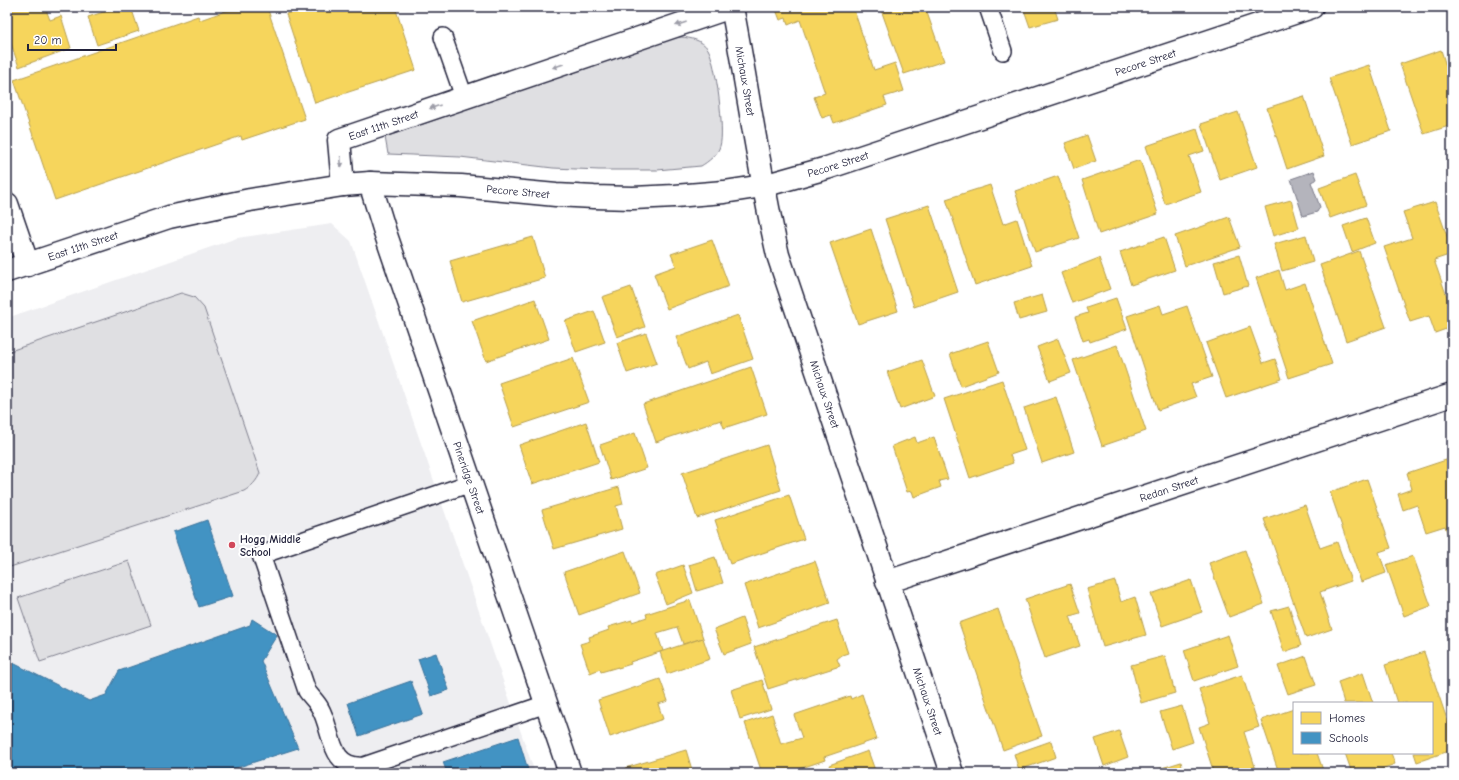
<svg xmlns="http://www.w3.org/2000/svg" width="1459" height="780" font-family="'Comic Neue',sans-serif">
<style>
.built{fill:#eeeef1}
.green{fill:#dfdfe2;stroke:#80808e}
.water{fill:#b4b4bc;stroke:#7a7a88}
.homes{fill:#f6d55c;stroke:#b69f52}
.schools{fill:#4393c3;stroke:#39719a}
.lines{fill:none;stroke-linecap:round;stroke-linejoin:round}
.service-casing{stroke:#22223b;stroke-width:20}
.minor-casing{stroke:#22223b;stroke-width:25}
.tertiary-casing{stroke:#22223b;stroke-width:25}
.service{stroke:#fff;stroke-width:17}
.minor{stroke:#fff;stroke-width:22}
.tertiary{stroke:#fff;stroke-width:22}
.oneway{fill:#9c9ca7}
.poi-dot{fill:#d1495b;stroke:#fff;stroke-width:1.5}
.labels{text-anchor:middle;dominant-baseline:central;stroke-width:4;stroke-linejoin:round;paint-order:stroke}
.street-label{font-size:11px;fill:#22223b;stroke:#fff}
.poi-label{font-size:11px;font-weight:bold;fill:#22223b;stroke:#fff;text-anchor:start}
</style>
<rect width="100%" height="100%" fill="#fff"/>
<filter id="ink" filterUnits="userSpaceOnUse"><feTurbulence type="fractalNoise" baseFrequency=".025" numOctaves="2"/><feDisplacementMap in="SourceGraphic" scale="8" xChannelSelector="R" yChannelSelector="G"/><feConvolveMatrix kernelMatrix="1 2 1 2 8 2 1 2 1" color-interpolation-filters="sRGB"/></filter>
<g filter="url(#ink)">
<path class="built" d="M332 224 351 241 535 773H7V318L237 238Z"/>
<g class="green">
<path d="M681 37C691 38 702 40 708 49 716 62 725 132 720 146 718 154 708 162 701 166L657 170H599L553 168 460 157 388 154 385 137 673 38Z"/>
<path d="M181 293 194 297 204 308 260 473C257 481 251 487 244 491L7 568V352Z"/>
<path d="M129 561 151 625 40 662 18 598Z"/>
</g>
<path class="water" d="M1314 171 1317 179 1311 182 1320 207 1317 212 1303 216 1291 179Z"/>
<g class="homes">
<path d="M7 7H45L50 20 61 16 71 48 19 67 7 32Z"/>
<path d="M119 7H131L139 31 97 45 88 17Z"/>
<path d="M237 7H267L305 119 242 140 241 136 55 200 14 80 198 16 200 20Z"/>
<path d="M308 7H334L335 10 344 7H395L416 70 315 103 286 14Z"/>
<path d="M775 7H853L874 70 895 63 904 91 884 97 887 105 834 123 831 115 822 118 814 97 825 93 800 20 788 25 786 18 780 20Z"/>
<path d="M880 7H925L944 61 904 74Z"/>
<path d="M1023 7H1065L1055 10 1058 19 1030 27Z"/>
<path d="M1441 50 1451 82H1452V125L1424 134 1400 64Z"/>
<path d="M1369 65 1391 131 1352 144 1329 78Z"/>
<path d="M1304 96 1324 156 1287 169 1267 108Z"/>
<path d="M1238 112 1257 167 1220 180 1201 124Z"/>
<path d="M1197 129 1204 151 1189 156 1201 192 1165 204 1146 146Z"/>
<path d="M1087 135 1096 161 1074 169 1065 143Z"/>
<path d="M1140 160 1158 214 1099 234 1082 180Z"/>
<path d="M1355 175 1366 205 1330 218 1319 188Z"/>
<path d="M1058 176 1079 238 1035 252 1015 191Z"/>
<path d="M990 185 1003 224 1017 219 1032 266 975 285 946 199Z"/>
<path d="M1291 200 1299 228 1273 236 1265 207Z"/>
<path d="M1435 202 1452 250V254L1434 260 1452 311V327L1435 333 1429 316 1410 322 1384 247 1412 238 1403 212Z"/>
<path d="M929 205 958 292 914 307 885 219Z"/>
<path d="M1229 217 1240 247 1185 266 1175 236Z"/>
<path d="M1366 218 1375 243 1352 252 1343 226Z"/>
<path d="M871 229 898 311 858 324 830 243Z"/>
<path d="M1306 235 1313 262 1282 271 1274 244Z"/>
<path d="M533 237 545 278 462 302 450 261Z"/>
<path d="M1164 237 1175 270 1131 285 1120 252Z"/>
<path d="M712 240 729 286 667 309 654 274 676 266 671 254Z"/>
<path d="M1359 251 1386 327 1346 341 1320 265Z"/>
<path d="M1239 255 1248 286 1223 293 1214 262Z"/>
<path d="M1099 258 1110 289 1072 303 1061 273Z"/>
<path d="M1279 270 1285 290 1305 283 1332 364 1289 378 1256 278Z"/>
<path d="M631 287 645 327 617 337 602 297Z"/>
<path d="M1042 295 1047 312 1019 320 1014 303Z"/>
<path d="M1116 298 1127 329 1090 342 1089 339 1083 341 1075 317 1088 313 1086 308Z"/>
<path d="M535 299 549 339 486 361 472 321Z"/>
<path d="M1160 305 1163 314 1187 306 1212 377 1191 384 1196 397 1158 410 1127 316Z"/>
<path d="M594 311 605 342 576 352 565 321Z"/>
<path d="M738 315 753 359 710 374 706 362 688 369 676 337Z"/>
<path d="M1250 327 1263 363 1275 359 1282 379 1226 398 1206 343Z"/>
<path d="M646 333 657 363 627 373 617 343Z"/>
<path d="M1058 339 1071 373 1050 381 1037 347Z"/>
<path d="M988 341 999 372 961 386 950 354Z"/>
<path d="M1117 345 1146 431 1102 446 1073 360Z"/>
<path d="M573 358 589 402 514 427 499 383Z"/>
<path d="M922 360 935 396 900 409 887 372Z"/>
<path d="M751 367 767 414 724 428 721 420 656 442 643 404Z"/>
<path d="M1002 380 1025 450 1010 455 1013 463 970 478 944 399Z"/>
<path d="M1056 397 1074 452 1042 463 1024 408Z"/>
<path d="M586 422 599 462 532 484 519 445Z"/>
<path d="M635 433 647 468 611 480 600 445Z"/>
<path d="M915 437 917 443 934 437 948 479 939 481 941 487 914 497 912 491 907 492 892 446Z"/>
<path d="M767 445 781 490 697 518 682 473Z"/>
<path d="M1449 459 1452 469V547L1445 526 1426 532 1417 505 1403 510 1398 494 1412 489 1407 473Z"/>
<path d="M1367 479 1391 548 1379 552 1386 573 1361 582 1330 492Z"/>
<path d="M619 487 623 504 616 506 622 529 554 549 542 510Z"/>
<path d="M789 495 804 539 730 564 715 520Z"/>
<path d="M1305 505 1320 548 1337 542 1351 581 1320 592 1332 629 1306 638 1264 519Z"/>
<path d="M1245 550 1264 604 1229 617 1209 563Z"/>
<path d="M625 551 640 593 579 615 564 572Z"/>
<path d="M1413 556 1431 606 1404 616 1386 565Z"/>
<path d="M715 557 723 583 697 591 689 565Z"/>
<path d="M815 561 830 603 758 628 744 585Z"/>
<path d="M683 565 693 593 666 604 655 575Z"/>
<path d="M1191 580 1202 612 1162 626 1151 594Z"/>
<path d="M1115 581 1121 602 1135 597 1146 635 1103 647 1087 589Z"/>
<path d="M1070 584 1080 613 1070 616 1080 646 1045 658 1025 599Z"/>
<path d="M690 600 703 638 683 644 677 627 657 633 663 651 630 662 631 664 618 668V667L601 672 600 669 590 673 580 644 590 641 589 637 609 630 608 627 632 620V622L647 617 646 614Z"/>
<path d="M1289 606 1301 646 1284 652 1271 611Z"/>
<path d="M998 609 1042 736 1003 750 959 623Z"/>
<path d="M742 618 751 644 724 654 714 629Z"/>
<path d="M837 620 848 653 842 655 837 659 840 666 768 689 754 647Z"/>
<path d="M1228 635 1238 666 1194 681 1184 650Z"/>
<path d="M703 638 710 659 667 674 660 652Z"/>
<path d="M1424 652 1452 734V750L1417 762 1414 753H1432V703H1397L1385 665Z"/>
<path d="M1165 656 1175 693 1141 703 1131 665Z"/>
<path d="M1306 656 1316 685 1288 694 1278 666Z"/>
<path d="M1363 673 1373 703H1344L1338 682Z"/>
<path d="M1242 675 1259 727 1244 732 1257 773H1214L1199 727 1210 723 1199 689Z"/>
<path d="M660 679 668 701 658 704 663 719 610 737 598 700Z"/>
<path d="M762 680 771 709 740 719 731 690Z"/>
<path d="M862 694 877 739 824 757 825 760 787 773H762L745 723 772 714 781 744 802 738 794 715 850 696 851 699Z"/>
<path d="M1182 706 1193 742 1172 749 1160 712Z"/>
<path d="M1294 709V753H1317L1324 773H1279L1261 720Z"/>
<path d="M1119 731 1128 757 1104 766 1095 739Z"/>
<path d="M1051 741 1056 757 1019 770 1014 754Z"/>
<path d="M686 750 693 773H627L625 768Z"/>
<path d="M868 751 876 773H832L829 765Z"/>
<path d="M1345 753H1391L1395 764 1370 773H1352Z"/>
<path d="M1181 762 1184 773H1146Z"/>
</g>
<g class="schools">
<path d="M207 520 233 596 199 607 173 532Z"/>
<path d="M252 619 277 635 261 661 298 748 220 773H7V660L89 701 106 695 119 671 250 625Z"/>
<path d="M436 653 449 690 431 696 418 659Z"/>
<path d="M411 681 423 714 359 736 348 703Z"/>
<path d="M518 737 529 773H447L443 762Z"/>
</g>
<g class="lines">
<defs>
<g id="service">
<path d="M988 7 1003 51"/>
<path d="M443 37 464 97"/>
<path d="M471 483 261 555 307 691C311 697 317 702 320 708 333 730 328 769 364 766L546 704"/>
</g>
<g id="minor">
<path id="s1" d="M370 183 385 232 570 773"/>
<path id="s2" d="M343 185 339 140 731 7"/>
<path d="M7 204 28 265"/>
<path id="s3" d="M887 582 1452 395"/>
</g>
<g id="tertiary">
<path id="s4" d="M732 7C748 90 759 173 778 255L952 773"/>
<path id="s5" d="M7 271 169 217 250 200 343 185 370 183 461 186 556 195 594 197 633 198 675 196 724 192 763 186 827 168 1312 7"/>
</g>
</defs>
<use href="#service" class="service-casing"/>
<use href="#minor" class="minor-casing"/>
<use href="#tertiary" class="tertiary-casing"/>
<use href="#service" class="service"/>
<use href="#minor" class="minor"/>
<use href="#tertiary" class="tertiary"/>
</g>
<defs><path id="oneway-solid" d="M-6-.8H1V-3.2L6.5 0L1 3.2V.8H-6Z"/></defs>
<g class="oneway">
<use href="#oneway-solid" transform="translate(681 24) rotate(161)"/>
<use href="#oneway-solid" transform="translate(558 66) rotate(161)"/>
<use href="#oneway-solid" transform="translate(435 107) rotate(161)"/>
<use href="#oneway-solid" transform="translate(341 162) rotate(86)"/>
</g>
</g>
<circle class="poi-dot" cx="232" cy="545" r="4"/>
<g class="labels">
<g class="street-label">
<text stroke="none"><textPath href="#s5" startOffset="1171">Pecore Street</textPath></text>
<text stroke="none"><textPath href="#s4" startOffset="75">Michaux Street</textPath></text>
<text stroke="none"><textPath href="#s2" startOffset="92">East 11th Street</textPath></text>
<text stroke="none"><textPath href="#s5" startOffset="847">Pecore Street</textPath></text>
<text stroke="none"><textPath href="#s5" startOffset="523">Pecore Street</textPath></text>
<text stroke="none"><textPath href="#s5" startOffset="80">East 11th Street</textPath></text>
<text stroke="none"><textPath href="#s4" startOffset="399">Michaux Street</textPath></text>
<text stroke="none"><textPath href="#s1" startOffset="311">Pineridge Street</textPath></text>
<text stroke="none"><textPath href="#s3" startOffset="297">Redan Street</textPath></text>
<text stroke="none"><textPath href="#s4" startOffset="723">Michaux Street</textPath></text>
</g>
<g class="poi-label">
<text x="240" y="539">Hogg Middle<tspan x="240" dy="13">School</tspan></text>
</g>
</g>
<rect width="1459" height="780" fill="none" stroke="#fff" stroke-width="24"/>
<rect x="12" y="12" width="1435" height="756" fill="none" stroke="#22223b" stroke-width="1.5" filter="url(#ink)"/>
<rect x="1293" y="702" width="140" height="52" fill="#ffffff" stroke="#a7a7b1"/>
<rect x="1301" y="712" width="20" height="12" fill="#f6d55c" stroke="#a7a7b1"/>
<text x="1329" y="722" font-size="12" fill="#22223b">Homes</text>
<rect x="1301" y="732" width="20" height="12" fill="#4393c3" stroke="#a7a7b1"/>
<text x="1329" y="742" font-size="12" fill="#22223b">Schools</text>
<path d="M28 44v6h88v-6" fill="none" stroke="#22223b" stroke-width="2"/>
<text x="34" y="44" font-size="12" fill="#22223b" stroke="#ffffff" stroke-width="3" paint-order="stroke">20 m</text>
</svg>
